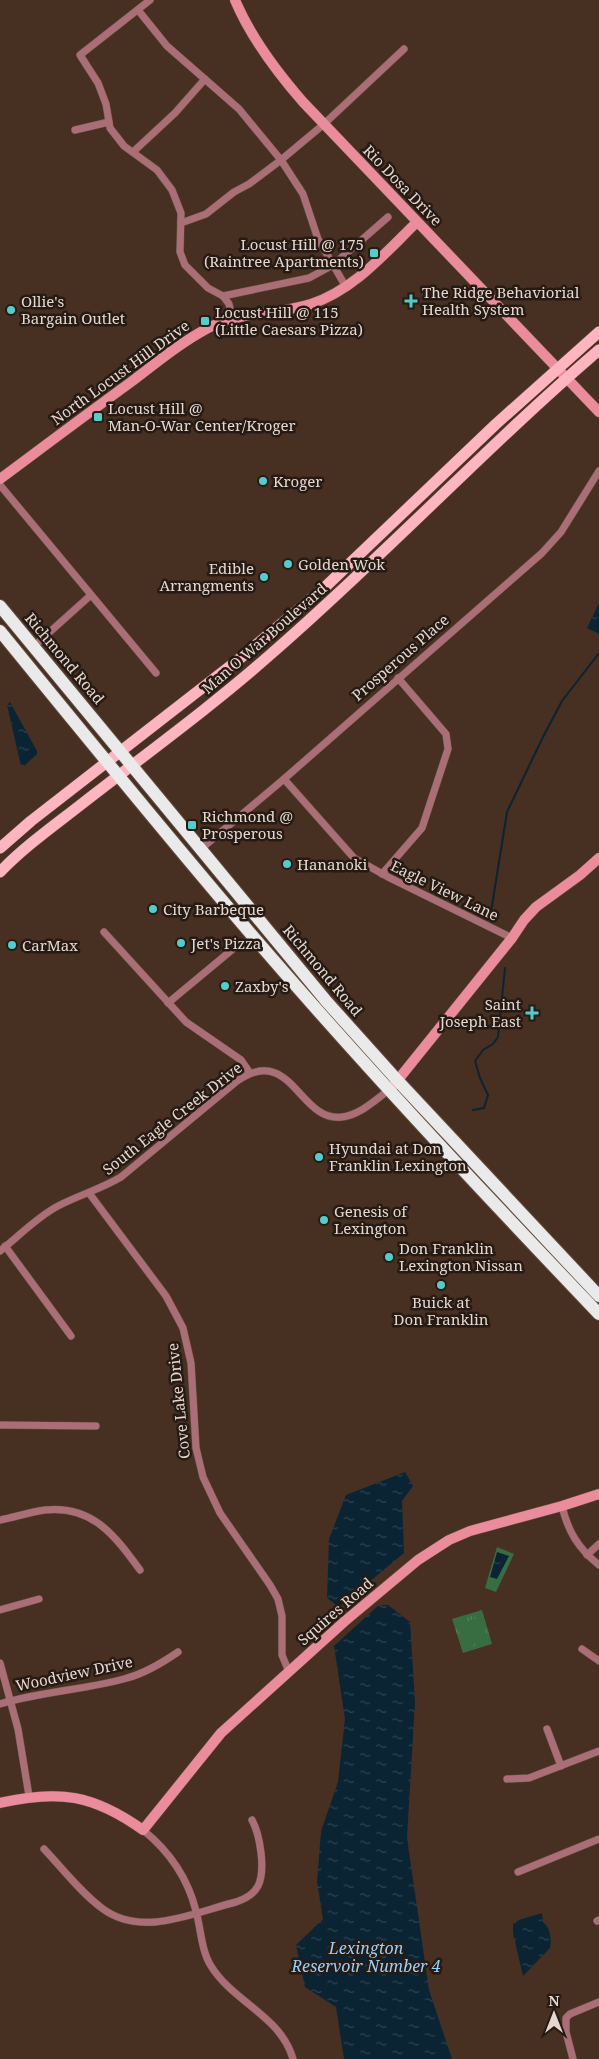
<svg xmlns="http://www.w3.org/2000/svg" width="599" height="2059" font-family="'Noto Serif',serif">
<style>
.grass{fill:url(#grass-tufts)}
.pitch{fill:#386d41}
.water{fill:url(#water-ripples)}
.lines{fill:none;stroke-linecap:round;stroke-linejoin:round}
.stream{stroke:#0a2434;stroke-width:2}
.street-casing{stroke:#644d40;stroke-width:8}
.secondary-casing{stroke:#644d40;stroke-width:11}
.primary-casing{stroke:#644d40;stroke-width:12}
.highway-casing{stroke:#644d40;stroke-width:14}
.street{stroke:#a96e76;stroke-width:7}
.secondary{stroke:#ea8c9b;stroke-width:10}
.primary{stroke:#ffb5bf;stroke-width:11}
.highway{stroke:#eaeaea;stroke-width:12}
.poi-dot{fill:#53cdca;stroke:#251a14;stroke-width:2}
.labels{text-anchor:middle;dominant-baseline:central;stroke-width:5;stroke-linejoin:round;paint-order:stroke}
.street-label{font-size:15px;fill:#e6d7ce;stroke:#251a14}
.poi-label{font-size:15px;fill:#e6d7ce;stroke:#251a14;text-anchor:start}
.water-label{font-size:16px;font-style:italic;fill:#95d0f9;stroke:#251a14}
</style>
<defs>
<pattern id="grass-tufts" width="24" height="20" patternUnits="userSpaceOnUse" patternTransform="scale(1.25)"><rect width="24" height="20" fill="#386d41"/><path d="M3 7l-1-3M5 7V3M7 7l1-3M15 17l-1-3M17 17v-4M19 17l1-3" fill="none" stroke="#55815b"/></pattern>
<pattern id="water-ripples" width="26" height="14" patternUnits="userSpaceOnUse" patternTransform="scale(1.25)"><rect width="26" height="14" fill="#0a2434"/><path d="M2 4q2-2 4 0t4 0M15 11q2-2 4 0t4 0" fill="none" stroke="#2e4350"/></pattern>
</defs>
<rect width="100%" height="100%" fill="#472f21"/>
<path class="grass" d="M482 1610 492 1644 463 1653 452 1619Z"/>
<g class="pitch">
<path d="M497 1547 514 1554 496 1592 485 1588Z"/>
<path d="M481 1617 488 1640 477 1643 470 1620Z"/>
<path d="M464 1618 465 1621H468L475 1644 473 1645 474 1648 468 1650 467 1646 464 1647 457 1624 459 1623 458 1620Z"/>
</g>
<g class="water">
<path d="M599 603V634L587 628Z"/>
<path d="M10 702 37 751V754L24 766H21L7 705Z"/>
<path d="M405 1472 413 1486 402 1501 404 1553 339 1607 327 1598 329 1539 346 1495Z"/>
<path d="M497 1552 509 1556 497 1579 490 1577Z"/>
<path d="M379 1605H388L410 1622 415 1702 407 1838 429 1990 452 2059H344L336 2007 305 1987 296 1945 323 1919 317 1882 321 1831 338 1782 345 1719 334 1646Z"/>
<path d="M542 1913 543 1922C550 1927 552 1939 550 1948L523 1976 513 1933V1924L519 1920Z"/>
</g>
<g class="lines">
<g class="stream">
<path d="M491 912 507 812 543 737 562 701 599 653"/>
<path d="M473 1110 484 1108 488 1095 480 1078 475 1061 483 1050 493 1044 498 1037 505 968"/>
</g>
<defs>
<g id="street">
<path d="M150 0 80 55 98 83 106 104 110 128 124 146 157 170 172 190 181 213 180 252 185 265 208 288 223 296 229 304 232 318"/>
<path d="M138 10 167 46 239 109 281 160 324 124 404 49"/>
<path d="M75 130 109 122"/>
<path d="M133 152 175 113 205 79"/>
<path d="M181 223 206 214 234 192 249 184 281 160 303 194 318 239 346 287"/>
<path d="M223 296 309 278 333 265 388 217"/>
<path d="M0 485 156 673"/>
<path d="M34 646 91 595"/>
<path d="M284 779 354 858 388 877 512 938"/>
<path d="M202 848 284 779 542 553 561 532 599 471"/>
<path d="M382 874 422 828 448 749 446 734 398 678"/>
<path d="M104 932 186 1022 241 1060 250 1073"/>
<path d="M168 1003 239 944 249 941H256"/>
<path d="M89 1193 166 1296 183 1328 191 1363 196 1448 203 1477 220 1513 270 1585 278 1599 282 1616V1655L289 1672"/>
<path d="M5 1246 71 1336"/>
<path d="M0 1251C19 1236 37 1217 58 1206 79 1195 101 1189 121 1177L237 1081C292 1043 299 1123 342 1117 360 1115 375 1100 389 1090"/>
<path d="M0 1425 96 1426"/>
<path d="M562 1506C568 1532 579 1549 599 1565"/>
<path d="M0 1520C15 1517 30 1512 45 1510 93 1505 115 1536 140 1570"/>
<path d="M587 1555 599 1544"/>
<path d="M0 1610 39 1599"/>
<path d="M582 1649 599 1661"/>
<path d="M0 1663 18 1729 29 1796"/>
<path d="M0 1704C42 1691 86 1690 127 1678 146 1673 162 1663 178 1652"/>
<path d="M547 1729 561 1766"/>
<path d="M507 1779 529 1778 599 1751"/>
<path d="M143 1830C169 1851 188 1879 196 1911 201 1929 201 1950 211 1966 233 2002 281 2016 293 2059"/>
<path d="M44 1849C63 1869 81 1893 103 1909 143 1938 195 1912 236 1902 245 1899 254 1894 258 1886 266 1870 260 1835 252 1820"/>
<path d="M518 1872 599 1839"/>
<path d="M597 1921 599 1920"/>
<path d="M573 2059 566 2032V2018L570 2014 599 2002"/>
</g>
<g id="secondary">
<path d="M235 0C251 38 276 71 303 102L599 412"/>
<path d="M0 479C43 447 87 414 131 382 156 363 180 343 208 328 241 311 276 315 311 304 354 290 385 253 417 222"/>
<path d="M393 1086 512 938 524 920 536 907 580 875 599 858"/>
<path d="M0 1803C59 1789 94 1795 143 1830L221 1733 345 1621 418 1560 449 1540 470 1531 562 1506 599 1494"/>
</g>
<g id="primary">
<path d="M0 848 31 821 238 660 323 589 496 424 599 332"/>
<path d="M0 872C25 846 55 825 83 803 146 754 211 707 271 654 384 556 486 447 599 350"/>
</g>
<g id="highway">
<path d="M0 606 327 1002 397 1080 599 1296"/>
<path d="M0 631C79 728 158 825 239 920 354 1055 476 1185 599 1314"/>
</g>
</defs>
<use href="#street" class="street-casing"/>
<use href="#secondary" class="secondary-casing"/>
<use href="#primary" class="primary-casing"/>
<use href="#highway" class="highway-casing"/>
<use href="#street" class="street"/>
<use href="#secondary" class="secondary"/>
<use href="#primary" class="primary"/>
<use href="#highway" class="highway"/>
</g>
<g class="poi-dot">
<rect x="369" y="248" width="10" height="10" rx="2.5"/>
<path d="M408.5 293.5h5v5h5v5h-5v5h-5v-5h-5v-5h5z"/>
<circle cx="11" cy="310" r="5"/>
<rect x="200" y="316" width="10" height="10" rx="2.5"/>
<rect x="93" y="412" width="10" height="10" rx="2.5"/>
<circle cx="263" cy="481" r="5"/>
<circle cx="288" cy="564" r="5"/>
<circle cx="264" cy="577" r="5"/>
<rect x="187" y="820" width="10" height="10" rx="2.5"/>
<circle cx="287" cy="864" r="5"/>
<circle cx="153" cy="909" r="5"/>
<circle cx="181" cy="943" r="5"/>
<circle cx="12" cy="945" r="5"/>
<circle cx="225" cy="986" r="5"/>
<path d="M529.5 1005.5h5v5h5v5h-5v5h-5v-5h-5v-5h5z"/>
<circle cx="319" cy="1157" r="5"/>
<circle cx="324" cy="1220" r="5"/>
<circle cx="389" cy="1257" r="5"/>
<circle cx="441" cy="1285" r="5"/>
</g>
<g class="labels">
<g class="street-label">
<text transform="translate(403 185) rotate(46)">Rio Dosa Drive</text>
<text transform="translate(120 372) rotate(-36)">North Locust Hill Drive</text>
<text transform="translate(264 638) rotate(-41)">Man O War Boulevard</text>
<text transform="translate(400 657) rotate(-41)">Prosperous Place</text>
<text transform="translate(65 658) rotate(50)">Richmond Road</text>
<text transform="translate(445 890) rotate(26)">Eagle View Lane</text>
<text transform="translate(323 970) rotate(50)">Richmond Road</text>
<text transform="translate(172 1118) rotate(-38)">South Eagle Creek Drive</text>
<text transform="translate(178 1401) rotate(-96)">Cove Lake Drive</text>
<text transform="translate(335 1611) rotate(-41)">Squires Road</text>
<text transform="translate(74 1673) rotate(-12)">Woodview Drive</text>
</g>
<g class="poi-label">
<text x="364" y="244" text-anchor="end">Locust Hill @ 175<tspan x="364" dy="17">(Raintree Apartments)</tspan></text>
<text x="422" y="292">The Ridge Behaviorial<tspan x="422" dy="17">Health System</tspan></text>
<text x="21" y="301">Ollie's<tspan x="21" dy="17">Bargain Outlet</tspan></text>
<text x="215" y="312">Locust Hill @ 115<tspan x="215" dy="17">(Little Caesars Pizza)</tspan></text>
<text x="108" y="408">Locust Hill @<tspan x="108" dy="17">Man-O-War Center/Kroger</tspan></text>
<text x="273" y="481">Kroger</text>
<text x="298" y="564">Golden Wok</text>
<text x="254" y="568" text-anchor="end">Edible<tspan x="254" dy="17">Arrangments</tspan></text>
<text x="202" y="816">Richmond @<tspan x="202" dy="17">Prosperous</tspan></text>
<text x="297" y="864">Hananoki</text>
<text x="163" y="909">City Barbeque</text>
<text x="191" y="943">Jet's Pizza</text>
<text x="22" y="945">CarMax</text>
<text x="235" y="986">Zaxby's</text>
<text x="521" y="1004" text-anchor="end">Saint<tspan x="521" dy="17">Joseph East</tspan></text>
<text x="329" y="1148">Hyundai at Don<tspan x="329" dy="17">Franklin Lexington</tspan></text>
<text x="334" y="1211">Genesis of<tspan x="334" dy="17">Lexington</tspan></text>
<text x="399" y="1248">Don Franklin<tspan x="399" dy="17">Lexington Nissan</tspan></text>
<text x="441" y="1302" text-anchor="middle">Buick at<tspan x="441" dy="17">Don Franklin</tspan></text>
</g>
<g class="water-label">
<text x="366" y="1948">Lexington<tspan x="366" dy="18">Reservoir Number 4</tspan></text>
</g>
</g>
<g transform="translate(554 2014)" stroke="#251a14" stroke-width="4" paint-order="stroke">
<path d="M0-4L9 19L0 12L-9 19Z" fill="#e6d7ce"/>
<text y="-8" font-size="14" font-weight="bold" text-anchor="middle" fill="#e6d7ce">N</text>
</g>
</svg>
